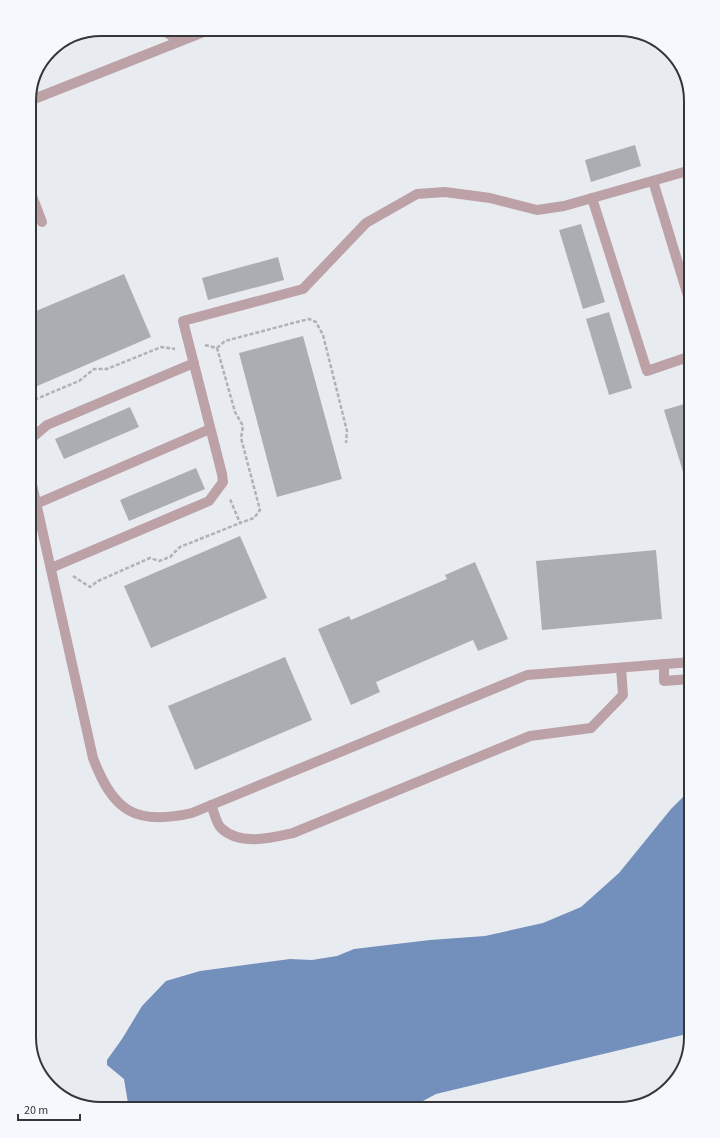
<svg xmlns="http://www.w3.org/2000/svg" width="720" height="1138" font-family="'Source Sans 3',sans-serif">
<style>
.water{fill:#738fbb}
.building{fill:#aaaeb2}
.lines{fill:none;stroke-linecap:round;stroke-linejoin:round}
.path{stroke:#afb2b6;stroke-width:2.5;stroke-dasharray:4 2;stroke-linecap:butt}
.lane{stroke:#bca1a7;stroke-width:10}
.rim{fill:none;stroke:#343638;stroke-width:2}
</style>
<rect width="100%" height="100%" fill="#e8ecf1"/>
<path class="water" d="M691 789V1033L436 1094 410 1108 402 1109H129L124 1079 107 1065V1060L122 1039 142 1006 166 981 200 971 290 959 312 960 337 956 354 949 430 940 485 936 543 923 581 907 619 873 671 809Z"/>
<g class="building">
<path d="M635 145 641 166 591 182 585 160Z"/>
<path d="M581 224 605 302 583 309 559 230Z"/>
<path d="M278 257 284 280 208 300 202 278Z"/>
<path d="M124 274 151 337 35 387 29 374V314Z"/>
<path d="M609 312 632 388 609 395 586 319Z"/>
<path d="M303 336 342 479 277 497 239 353Z"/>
<path d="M691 402V473L684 475 664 410Z"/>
<path d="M130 407 139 427 64 459 55 439Z"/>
<path d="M196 468 205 489 129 521 120 500Z"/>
<path d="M240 536 267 598 151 648 124 586Z"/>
<path d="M656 550 662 619 542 630 536 561Z"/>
<path d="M475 562 508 639 478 651 473 640 376 682 380 692 351 705 318 629 349 616 351 620 447 579 445 575Z"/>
<path d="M285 657 312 720 195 770 168 706Z"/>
</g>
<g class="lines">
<g class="path">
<path d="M205 345 217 348 235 412 243 426 241 438 260 510 254 518 240 523 230 499"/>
<path d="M217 348 225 341 297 322 309 319 316 322 323 335 347 431 346 443"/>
<path d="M29 402 79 381 94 369H107L161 347 175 349"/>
<path d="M73 576 90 587 98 581 150 558 159 561 170 557 180 547 240 523"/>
</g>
<g class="lane">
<path d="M161 29 180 41"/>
<path d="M29 101 211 29"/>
<path d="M653 181 691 306"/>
<path d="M29 188 42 222"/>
<path d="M592 198 647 371 691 356"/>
<path d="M29 445 33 437 47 425 194 363"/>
<path d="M29 471 93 758C113 811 135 826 192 813L527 675 691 662"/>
<path d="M36 504 210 429"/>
<path d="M51 568 209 501 223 482 222 474 183 321 303 289 366 223 417 194 445 192 490 198 537 210 564 206 691 170"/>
<path d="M664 664V681L691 679"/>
<path d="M211 805C214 811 216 823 221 828 240 846 271 838 293 833L530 736 591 728 623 695 621 668"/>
</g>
</g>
<path d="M0 0H720V1138H0ZM101 36H619A65 65 0 0 1 684 101V1037A65 65 0 0 1 619 1102H101A65 65 0 0 1 36 1037V101A65 65 0 0 1 101 36Z" fill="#f5f9fe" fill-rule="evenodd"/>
<path class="rim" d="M101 36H619A65 65 0 0 1 684 101V1037A65 65 0 0 1 619 1102H101A65 65 0 0 1 36 1037V101A65 65 0 0 1 101 36Z"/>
<path d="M18 1114v6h62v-6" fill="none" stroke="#343638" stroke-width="2"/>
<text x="24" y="1114" font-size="12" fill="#343638" stroke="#f5f9fe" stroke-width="3" paint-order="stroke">20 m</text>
</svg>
